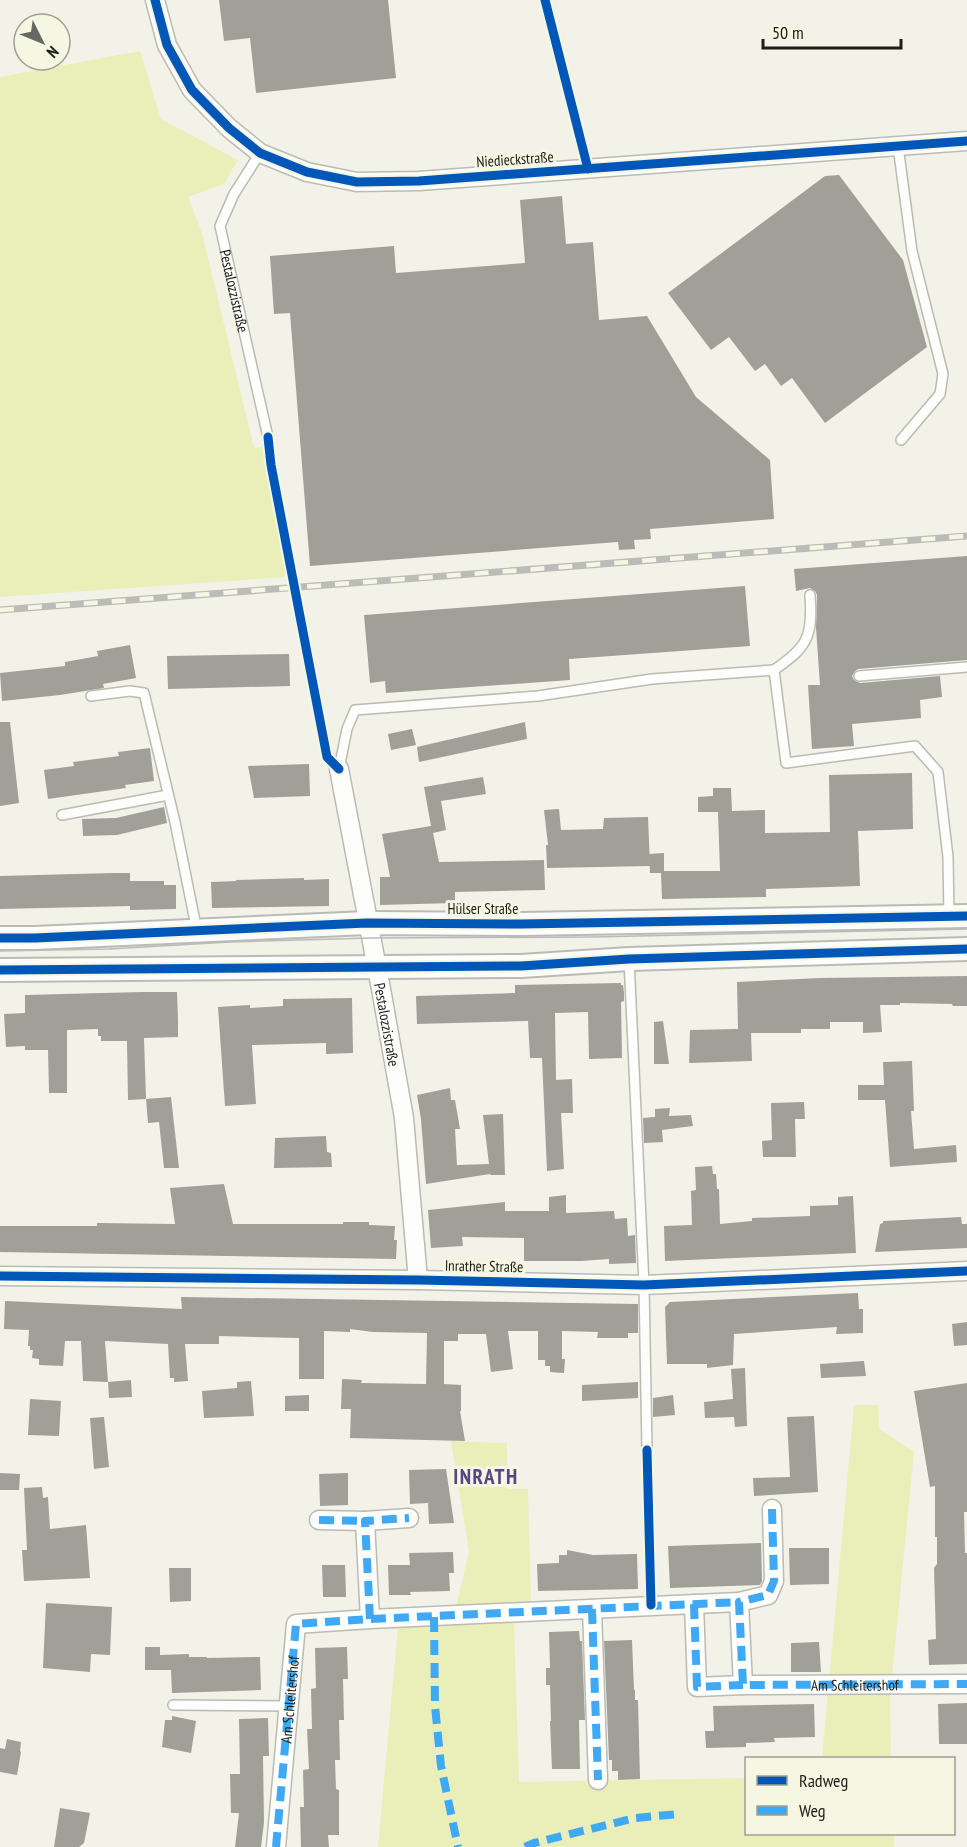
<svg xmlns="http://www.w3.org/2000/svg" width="967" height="1847" font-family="'PT Sans Narrow',sans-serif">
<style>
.green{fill:#eaefba}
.building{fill:#a0a098}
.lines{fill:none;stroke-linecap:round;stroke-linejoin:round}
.service-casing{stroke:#babbb3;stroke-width:12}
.minor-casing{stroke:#babbb3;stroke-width:21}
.tertiary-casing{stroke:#babbb3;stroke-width:26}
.service{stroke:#fdfdfc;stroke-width:9}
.minor{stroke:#fdfdfc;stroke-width:18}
.tertiary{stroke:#fdfdfc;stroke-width:22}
.tram{stroke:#bbbcb8;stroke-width:1.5}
.rail-casing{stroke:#bbbcb8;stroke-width:7}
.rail{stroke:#f5f7e3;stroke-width:4.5;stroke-dasharray:14;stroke-linecap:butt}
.quiet{stroke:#3fa9f5;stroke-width:8;stroke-dasharray:15 8;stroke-linecap:butt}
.cycleway-casing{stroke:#f5f7e3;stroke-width:13}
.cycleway{stroke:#0057b8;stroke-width:9}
.labels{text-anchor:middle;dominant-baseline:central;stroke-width:6;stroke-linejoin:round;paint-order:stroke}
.street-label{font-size:15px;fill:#1c1d16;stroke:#f5f7e3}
.district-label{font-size:21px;font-weight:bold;letter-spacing:1.5px;fill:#554684;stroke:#f5f7e3}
</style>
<rect width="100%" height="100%" fill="#f2f2e8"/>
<g class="green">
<path d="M140 51 161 119 238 160 224 184 188 197 202 233 254 448 262 447 288 577 0 597V77Z"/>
<path d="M854 1405H878L879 1429 914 1452 890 1696 891 1758H822Z"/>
<path d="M451 1441 507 1443V1489H528L531 1598 514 1625 519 1782 746 1778V1834H894V1847H378L398 1627 457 1603 469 1551Z"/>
</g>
<g class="building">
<path d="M219 0H388L396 78 256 93 250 38 224 41Z"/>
<path d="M839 175 903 260 927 347 825 423 792 378 781 386 765 364 755 371 729 337 711 350 668 293 825 176Z"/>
<path d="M562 196 566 244 593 242 599 320 647 316 696 397 770 460 774 519 650 529 651 539 634 540 635 549 619 550 618 542 310 566 290 313 274 314 270 256 394 246 396 273 525 263 520 200Z"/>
<path d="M967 556V660L858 669 855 671 852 676 854 680 860 683 940 676 942 697 920 700 921 718 852 724 854 746 812 749 808 685H820L816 628 817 595 815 591 810 588 796 591 794 569Z"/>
<path d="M745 586 750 646 569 659 570 680 386 693 385 681 370 683 364 615Z"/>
<path d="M130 645 136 678 103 684 104 688 60 695 2 701 0 673 65 666V662L98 656 97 651Z"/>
<path d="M289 654 290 686 168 689 167 656Z"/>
<path d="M0 722H10L19 803 0 806Z"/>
<path d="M525 722 527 739 419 762 417 747Z"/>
<path d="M412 729 416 745 391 750 388 734Z"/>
<path d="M150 748 154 781 125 785 126 788 48 799 44 770 74 766 73 762 119 756 118 752Z"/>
<path d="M309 764 310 796 254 798 248 766Z"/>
<path d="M912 773 913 829 858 831 860 886 766 889V897L662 899 661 873H650L649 854 664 853V871H720L718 812H698V797L713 796V788H731L732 811 765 810V833L830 832 829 775Z"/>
<path d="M483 777 486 794 441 801 446 830 433 833 439 862 544 860 545 890 455 892V903L380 905V877H390L382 834 431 826 424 787Z"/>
<path d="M164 807 167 823 117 835 83 836 82 819 116 818Z"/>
<path d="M559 809 561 830 603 829 604 818 648 817 650 866 547 868 546 845H548L544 810Z"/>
<path d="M113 873H130V881H164V885H176V909L130 910V906L0 909V876Z"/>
<path d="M304 878V880L329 879V906L212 908 211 882 236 881V880Z"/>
<path d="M967 976V1006H953L952 1004 900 1003V1005H880L882 1032 863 1033V1022H830V1029H801V1033H751L752 1061 689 1063 690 1030 738 1029 737 982 820 978Z"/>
<path d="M621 983V985H623L624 993V1001L621 1002 622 1058 589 1059 588 1012 555 1013 556 1080 572 1079 573 1113H561L564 1169 547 1171 542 1058H530L528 1021 417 1024 416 996 515 993V985Z"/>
<path d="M142 992H177L178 1020V1037L144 1038 146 1099 128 1100 127 1041H101V1036H98V1029L67 1030V1093H49L48 1050H25V1046L6 1047 4 1014 25 1013V995Z"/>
<path d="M352 998 353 1053 326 1054V1043L252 1045 256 1104 225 1106 218 1007 250 1005V1008L283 1006V999Z"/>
<path d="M663 1021 669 1064H654V1022Z"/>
<path d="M912 1061 914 1111H911L914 1149 956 1145 957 1162 890 1167 885 1100H858V1085H884L883 1062Z"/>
<path d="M450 1088 451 1100H455L460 1129H455L457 1165 489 1164 483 1115 503 1114 505 1175H491L490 1174 426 1184 421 1119 417 1095Z"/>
<path d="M171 1097 179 1168H164L159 1122 148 1123 146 1099Z"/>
<path d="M804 1102 805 1119H795L796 1157H763L762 1141 772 1140 771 1103Z"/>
<path d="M670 1108 669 1116 691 1115 693 1126 662 1130 663 1142 644 1143 643 1118 655 1117V1109Z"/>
<path d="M326 1136 327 1152 331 1153 332 1167 274 1168 275 1138Z"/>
<path d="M712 1166 713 1174H716L717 1189H719L720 1224 752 1221V1218L810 1216V1206L838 1205V1197L853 1196 856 1253 665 1261 664 1226 692 1225 691 1191 696 1190 695 1167Z"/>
<path d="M224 1184 233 1224H343V1222H369V1225L395 1226 394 1240H397L396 1259 0 1252V1226H97V1223L175 1224 170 1188Z"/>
<path d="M566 1195V1213L614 1211 615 1219 627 1218 628 1236 635 1235 636 1263 609 1264V1259L581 1261H524V1238L462 1237 463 1246 431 1248 428 1210 505 1202V1211H549V1197Z"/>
<path d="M961 1217 962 1224H967V1248L875 1252 880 1224 883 1223V1221Z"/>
<path d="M858 1293 859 1309H863V1333L836 1334 837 1327 734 1334 733 1365 707 1368V1364H667L665 1307 670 1302Z"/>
<path d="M181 1297 638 1304V1333H628V1338H597L598 1332 562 1331V1359H565L564 1373 550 1372V1366H545V1360H538V1331H508L513 1369 491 1372 486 1334H458V1341H444V1384L461 1385V1411H460L465 1441 350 1438 351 1409H341L342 1379 362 1380 361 1383 426 1384 427 1333 373 1332 350 1329V1332L324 1331V1379H299V1338L219 1336V1344H185L188 1381 174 1382V1378H170L168 1344 105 1341 108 1382 83 1381 81 1341H65L63 1366 39 1365V1359L32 1358 33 1350H30V1346H28L29 1330 4 1329 5 1301 182 1309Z"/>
<path d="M967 1322V1345L954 1346 952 1324Z"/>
<path d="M864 1361 866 1376 821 1378 820 1364Z"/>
<path d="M745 1368 747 1426 735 1427 734 1417 705 1418 704 1402 733 1399 731 1369Z"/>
<path d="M131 1380 132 1397 109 1398 108 1382Z"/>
<path d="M251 1381 254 1416 204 1418 202 1391 237 1388V1382Z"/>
<path d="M638 1382V1398L582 1401V1385Z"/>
<path d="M967 1383V1512H964L965 1553H967V1664L929 1665 928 1640 936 1639 934 1568 937 1564V1537H935V1486L930 1487 914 1391Z"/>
<path d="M309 1395V1411H285V1396Z"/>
<path d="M673 1395 675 1415 653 1417V1398Z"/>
<path d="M30 1399 61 1401 59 1436 28 1435Z"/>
<path d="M814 1416 818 1492 754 1496 753 1478 790 1477 787 1417Z"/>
<path d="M104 1417 109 1467 94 1469 90 1418Z"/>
<path d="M446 1469 454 1523 429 1524 428 1503 410 1504 409 1470Z"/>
<path d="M0 1473 20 1474 19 1490H0Z"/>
<path d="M348 1473V1505L320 1506 319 1474Z"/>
<path d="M42 1487 43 1498 48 1497 50 1529 86 1525 90 1578 24 1581 22 1550H27L24 1488Z"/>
<path d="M761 1543 762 1581 760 1585 670 1588 668 1546Z"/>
<path d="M789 1548H829V1584L790 1585Z"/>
<path d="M567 1550 593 1555 637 1554 638 1589 538 1591 537 1564 559 1563V1555H567Z"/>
<path d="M453 1552 454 1573H449L450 1591 410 1592 411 1595H389L388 1565H410L409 1553Z"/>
<path d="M322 1565H345L346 1597H323Z"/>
<path d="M169 1568H191V1601L170 1602Z"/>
<path d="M46 1603 112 1607 110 1655 91 1654 90 1672 43 1668Z"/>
<path d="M579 1631 580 1641H582L585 1720H579L580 1769H552L550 1721H551L550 1685H546V1668H550L549 1632Z"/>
<path d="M632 1640 634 1690H635V1700H638L640 1779 618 1780V1771H612V1760H609L604 1641Z"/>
<path d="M819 1642 821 1672H791V1643Z"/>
<path d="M145 1647H160V1655L189 1654V1657H207V1658L260 1657 261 1690 172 1693 171 1670H145Z"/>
<path d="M347 1647 348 1679H343L344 1720H339L340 1760H335L336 1789 339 1790V1835H328L329 1847H301L300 1807H304L303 1770 309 1769 307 1729H312L311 1689 316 1688 315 1648Z"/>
<path d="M967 1703V1744H939L938 1704Z"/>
<path d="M814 1704 815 1737 774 1738 775 1742 746 1743V1747L706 1748 705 1731H714L713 1706Z"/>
<path d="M172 1716 196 1721 191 1753 162 1747 165 1720H172Z"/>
<path d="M268 1718 269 1756H263L264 1822 261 1847H235L239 1813H231L230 1774H240L239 1719Z"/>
<path d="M7 1739 21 1742 20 1751 21 1752 17 1775 0 1772V1748L5 1749Z"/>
<path d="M60 1808 90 1813 84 1843 79 1847H54Z"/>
</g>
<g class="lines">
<defs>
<g id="service">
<path d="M898 146 912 251 943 374 940 394 901 440"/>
<path id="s1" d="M260 153 234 194 220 226 268 437"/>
<path d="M810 595C813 636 808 647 774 670L786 763 915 746 938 772 948 857 949 917"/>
<path d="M859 676 967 667"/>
<path d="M91 696 130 691 144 693 175 822 197 931"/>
<path d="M339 769 347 729 355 710 538 696 652 679 774 670"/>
<path d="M62 815 168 795"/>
<path d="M629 959 644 1285 647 1450"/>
<path d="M173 1705 288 1706"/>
</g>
<g id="minor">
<path d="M155 0 167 45 192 90 229 128 260 153 307 172 357 182 419 181 967 141"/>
<path id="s2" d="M339 769 381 989 404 1118 418 1280"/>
<path d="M0 1276 418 1280 644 1285 967 1271"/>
<path id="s3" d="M772 1509 774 1581 768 1595 739 1602 743 1685 967 1684"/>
<path d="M319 1520 365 1521"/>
<path d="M694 1604 697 1687 743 1685"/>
<path d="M592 1609 598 1780"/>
<path d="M370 1619 365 1521 409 1518"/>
<path id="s4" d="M276 1847 296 1624 370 1619 739 1602"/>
</g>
<g id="tertiary">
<path d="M0 938H35L367 923 522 924 967 916"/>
<path d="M0 970 521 966 629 959 967 949"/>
</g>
</defs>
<use href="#service" class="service-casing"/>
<use href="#minor" class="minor-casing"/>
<use href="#tertiary" class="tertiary-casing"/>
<use href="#service" class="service"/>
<use href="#minor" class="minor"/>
<use href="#tertiary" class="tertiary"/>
<path class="tram" d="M0 951 109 949 230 942 371 938 592 937 967 929"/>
<defs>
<path id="rail" d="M0 610 967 536"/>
</defs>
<use href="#rail" class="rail-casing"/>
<use href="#rail" class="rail"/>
<g class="quiet">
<path d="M772 1509 774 1581 768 1595 739 1602 743 1685 967 1684"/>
<path d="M319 1520 365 1521"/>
<path d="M694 1604 697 1687 743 1685"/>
<path d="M592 1609 598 1780"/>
<path d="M434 1617 435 1706 441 1766 458 1847"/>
<path d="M370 1619 365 1521 409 1518"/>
<path d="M276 1847 296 1624 370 1619 739 1602"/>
<path d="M525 1847 534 1843 635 1818 679 1814"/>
</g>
<defs>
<g id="cycleway">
<path d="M155 0 167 45 192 90 229 128 260 153 307 172 357 182 419 181 967 141"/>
<path d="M545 0 588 169"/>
<path d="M268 437 271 465 327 757 339 769"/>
<path d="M0 938H35L367 923 522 924 967 916"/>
<path d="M0 970 521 966 629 959 967 949"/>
<path d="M0 1276 418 1280 644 1285 967 1271"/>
<path d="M647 1450 651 1605"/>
</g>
</defs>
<use href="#cycleway" class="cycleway-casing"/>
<use href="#cycleway" class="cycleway"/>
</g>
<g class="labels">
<g class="street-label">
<text transform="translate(515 159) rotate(-4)">Niedieckstraße</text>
<text stroke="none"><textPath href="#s1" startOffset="150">Pestalozzistraße</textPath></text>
<text x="483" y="908">Hülser Straße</text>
<text stroke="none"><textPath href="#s2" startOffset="260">Pestalozzistraße</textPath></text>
<text transform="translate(484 1266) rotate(1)">Inrather Straße</text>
<text stroke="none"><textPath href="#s3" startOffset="312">Am Schleitershof</textPath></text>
<text stroke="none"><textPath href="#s4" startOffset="148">Am Schleitershof</textPath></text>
</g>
<g class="district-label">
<text x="486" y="1476">INRATH</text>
</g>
</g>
<rect x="745" y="1757" width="210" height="78" fill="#f5f7e3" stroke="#9ea091" stroke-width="1.5"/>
<rect x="757" y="1776" width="30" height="9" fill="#0057b8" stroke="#9ea091" stroke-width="1.5"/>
<text x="799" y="1787" font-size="18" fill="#1c1d16">Radweg</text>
<rect x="757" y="1806" width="30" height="9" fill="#3fa9f5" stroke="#9ea091" stroke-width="1.5"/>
<text x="799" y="1817" font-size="18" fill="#1c1d16">Weg</text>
<g transform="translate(42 42) rotate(133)"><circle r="28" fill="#f5f7e3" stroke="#9ea091" stroke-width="1.5"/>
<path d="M0-4.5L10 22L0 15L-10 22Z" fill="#676860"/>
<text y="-9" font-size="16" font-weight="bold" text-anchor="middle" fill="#1c1d16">N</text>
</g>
<path d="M763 39v9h138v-9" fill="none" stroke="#1c1d16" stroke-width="3"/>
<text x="772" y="39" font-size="18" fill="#1c1d16" stroke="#f5f7e3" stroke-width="4.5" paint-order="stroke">50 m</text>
</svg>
